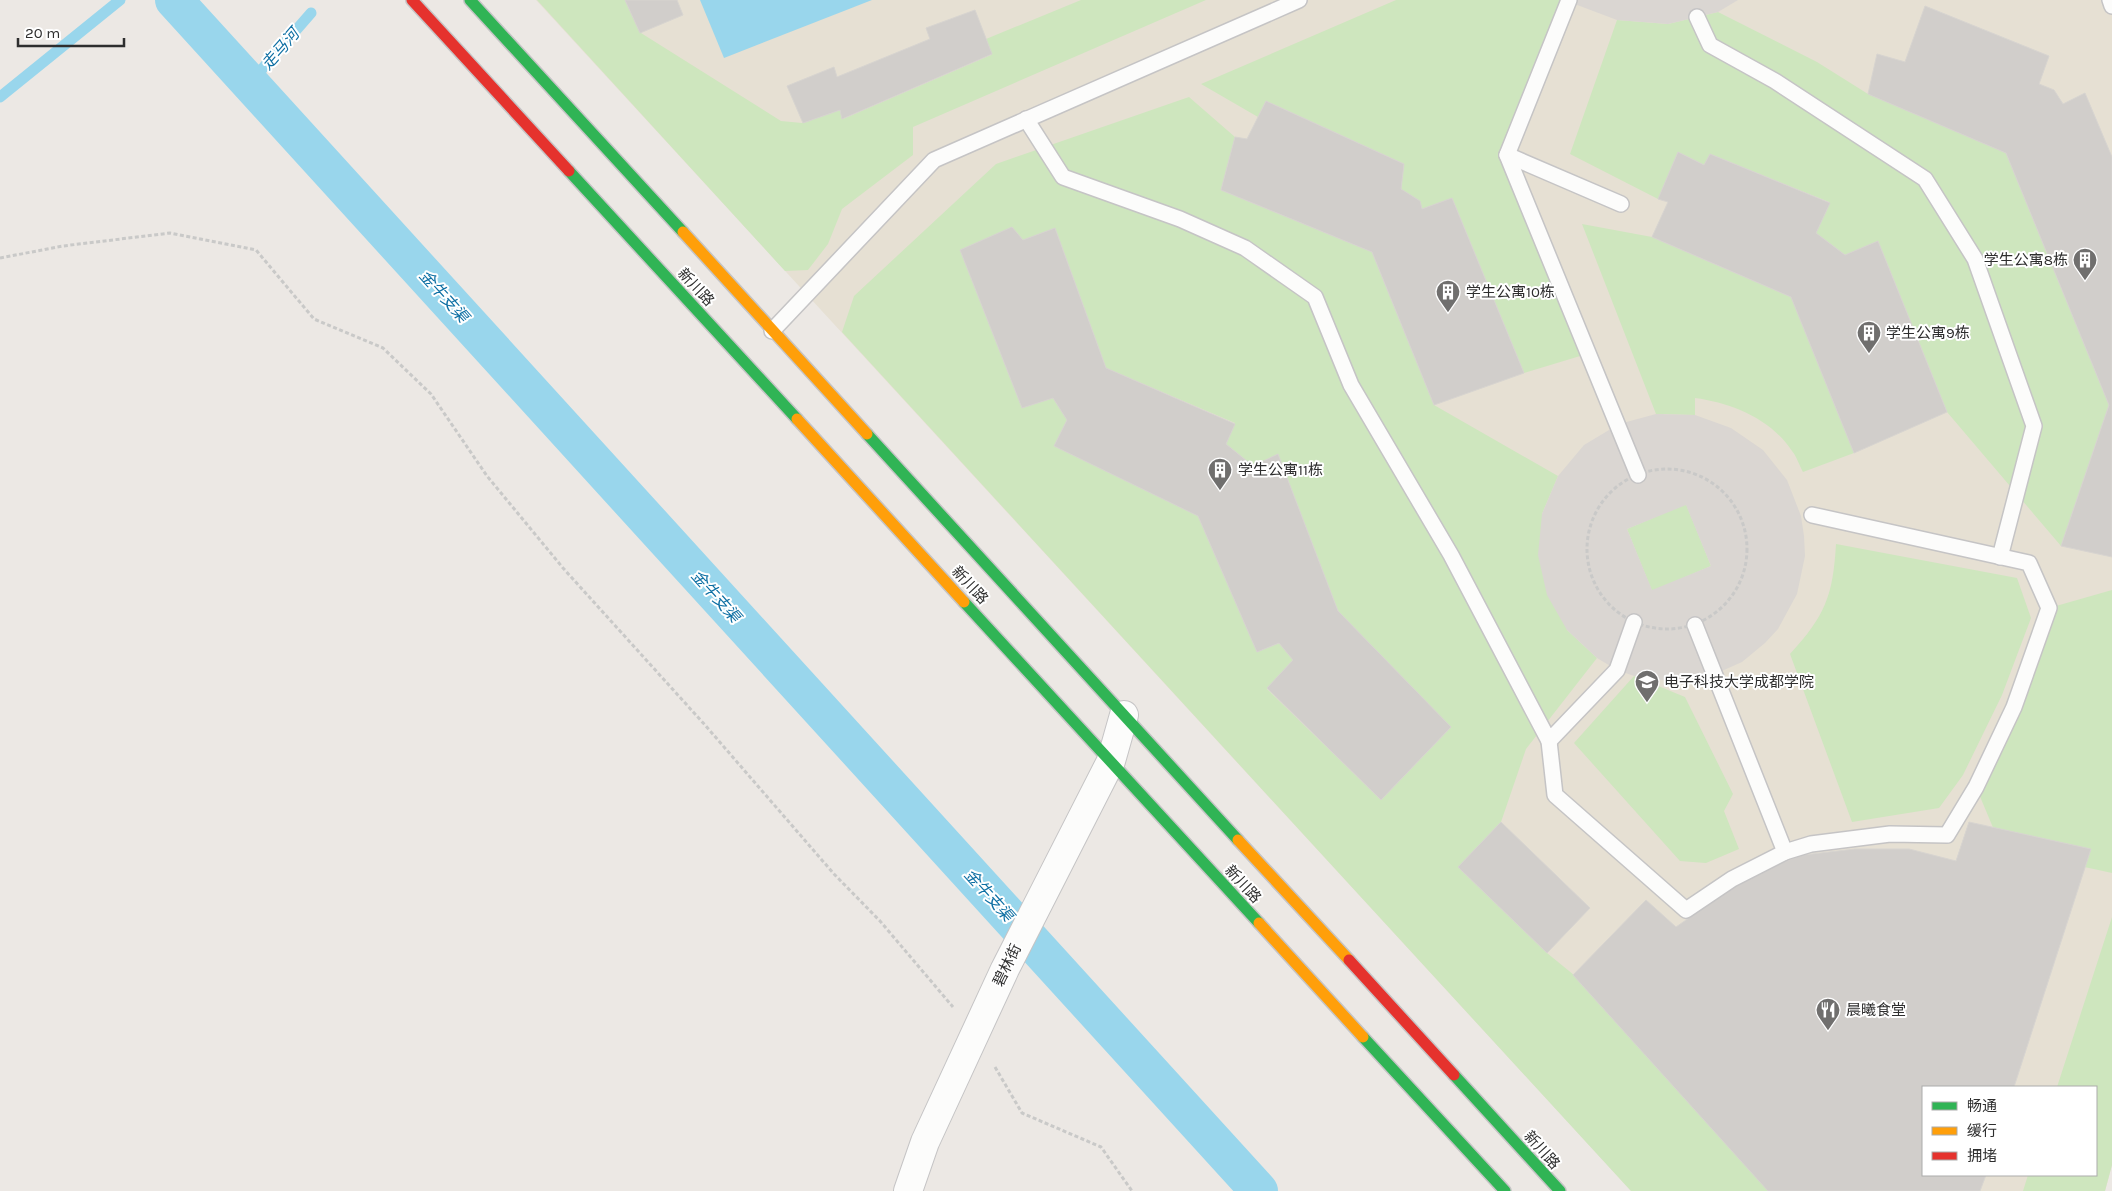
<svg xmlns="http://www.w3.org/2000/svg" width="2112" height="1191" font-family="Karla,'Noto Sans SC',sans-serif">
<style>
.education{fill:#e6e0d3;fill-rule:evenodd}
.green{fill:#cee6be;fill-rule:evenodd}
.plaza{fill:#dad6d2;fill-rule:evenodd}
.water{fill:#99d6ec}
.lines{fill:none;stroke-linecap:round;stroke-linejoin:round}
.stream{stroke:#99d6ec;stroke-width:11}
.canal{stroke:#99d6ec;stroke-width:38}
.building{fill:#d1cecb;stroke:#d7d4d0}
.lane-casing{stroke:#c5c4c5;stroke-width:18}
.street-casing{stroke:#c5c4c5;stroke-width:30}
.fast-casing{stroke:#c5c4c5;stroke-width:14}
.slow-casing{stroke:#c5c4c5;stroke-width:14}
.jam-casing{stroke:#c5c4c5;stroke-width:14}
.path{stroke:#c9c9c8;stroke-width:3;stroke-dasharray:4 2.5;stroke-linecap:butt}
.lane{stroke:#fcfcfb;stroke-width:15}
.street{stroke:#fcfcfb;stroke-width:28}
.fast{stroke:#30b455;stroke-width:11}
.slow{stroke:#ff9f0a;stroke-width:11}
.jam{stroke:#e5322d;stroke-width:11}
.labels{text-anchor:middle;dominant-baseline:central;stroke-width:4;stroke-linejoin:round;paint-order:stroke}
.poi-label{font-size:15px;fill:#2e2e2e;stroke:#fff;text-anchor:start}
.street-label{font-size:15px;fill:#2e2e2e;stroke:#fff}
.water-label{font-size:16px;font-style:italic;fill:#0d6fa3;stroke:#fff}
</style>
<rect width="100%" height="100%" fill="#ece8e4"/>
<path class="education" d="M536 0H2112V1165L2105 1191H1631ZM1923 1087H2096V1175H1923Z"/>
<g class="green">
<path d="M537 0H625L641 33 781 121 802 123 840 110 843 119 991 55 986 39 1081 0H1206L913 127V155L842 209 828 244 808 270 785 271Z"/>
<path d="M1396 0H1564L1507 155 1590 353 1524 373 1452 198 1422 209 1401 189 1404 164 1266 101 1258 117 1201 84Z"/>
<path d="M1718 12 1817 62 1868 94 2006 153 2109 405 2061 546 1947 412 1878 241 1845 255 1816 233 1829 202 1710 154 1704 165 1678 152 1658 199 1570 154 1617 20 1668 24Z"/>
<path d="M1189 97 1235 137 1221 190 1372 252 1434 405 1558 476 1542 514 1567 630 1597 658 1526 749 1501 822 1458 867 1547 953 1607 1002 1778 1191H1631L842 332 854 296 996 164ZM1055 228 1106 368 1235 423 1226 444 1253 466 1278 454 1338 611 1451 727 1381 800 1267 689 1293 660 1279 643 1257 652 1198 516 1053 398 1023 240Z"/>
<path d="M1582 224 1652 237 1791 297 1854 453 1803 472C1799 465 1797 457 1792 451 1771 419 1732 403 1695 398V415L1656 414Z"/>
<path d="M1686 504 1711 566 1652 591 1627 529Z"/>
<path d="M1836 544 2017 578 2031 618 2002 695 1963 775 1939 808 1852 822 1790 654C1825 616 1833 596 1836 544Z"/>
<path d="M2112 590V873L2002 849 1976 787 2049 608Z"/>
<path d="M1634 676 1685 697 1733 794 1724 811 1739 849 1706 863 1680 861 1574 743Z"/>
<path d="M2112 917V1165L2105 1191H2023L2028 1175H2096V1087H2057Z"/>
</g>
<g class="plaza">
<path d="M1564 0H1738L1718 12 1668 24 1617 20Z"/>
<path d="M1656 414 1695 415 1731 428 1763 450 1787 480 1801 516 1804 536 1805 556 1797 594 1778 629 1765 643 1742 662 1715 674 1675 682 1634 676 1617 670 1597 658 1567 630 1547 595 1538 555 1542 514 1558 476 1584 445 1619 424ZM1686 505 1711 566 1652 590 1627 529Z"/>
</g>
<path class="water" d="M700 0H872L724 58Z"/>
<g class="lines">
<g class="stream">
<path d="M249 84 311 13"/>
<path d="M0 97 120 0"/>
</g>
<path class="canal" d="M174 0 1259 1191"/>
</g>
<g class="building">
<path d="M625 0H677L683 15 640 33Z"/>
<path d="M1925 6 2049 56 2039 84 2054 90 2063 104 2085 93 2112 157V557L2061 546 2109 405 2006 153 1868 94 1877 54 1905 62Z"/>
<path d="M975 10 992 54 842 119 840 110 803 123 787 86 834 67 837 77 930 39 926 28Z"/>
<path d="M1266 101 1404 164 1401 189 1420 201 1422 209 1452 198 1524 373 1434 405 1372 252 1221 190 1235 137 1247 139Z"/>
<path d="M1678 152 1704 165 1710 154 1830 203 1816 233 1845 255 1878 241 1947 412 1854 453 1791 297 1652 237 1668 202 1658 199Z"/>
<path d="M1012 227 1023 240 1055 228 1106 368 1235 424 1226 444 1253 466 1278 454 1338 611 1451 727 1381 800 1267 688 1293 660 1279 643 1257 652 1198 516 1054 446 1067 420 1053 398 1022 408 960 250Z"/>
<path d="M1501 822 1590 908 1547 953 1458 867Z"/>
<path d="M1969 822 2091 849 2014 1087H1923V1175H1986L1980 1191H1768L1573 975 1646 900 1676 927 1755 872 1803 855 1855 849H1909L1956 861Z"/>
</g>
<g class="lines">
<defs>
<g id="lane">
<path d="M1569 0 1507 155 1638 475"/>
<path d="M2110 0 2112 6"/>
<path d="M1697 17 1710 45 1775 81 1925 179 1975 259 2034 426 2000 557"/>
<path d="M1026 119 1063 177 1180 219 1245 248 1315 297 1351 385 1451 555 1549 741 1617 670 1634 622"/>
<path d="M1507 155 1621 204"/>
<path d="M772 331 934 160 1299 0"/>
<path d="M1695 625 1785 852"/>
<path d="M1549 741 1555 795 1686 910 1732 879 1785 852 1811 844 1890 834 1947 835 1976 787 2014 707 2049 608 2029 563 1812 515"/>
</g>
<path id="street" d="M908 1191 925 1142 1005 969 1111 761 1124 715"/>
<g id="fast">
<path d="M470 0 683 232"/>
<path d="M569 171 797 419"/>
<path d="M867 434 1238 840"/>
<path d="M964 602 1259 923"/>
<path d="M1363 1037 1505 1191"/>
<path d="M1454 1075 1560 1191"/>
</g>
<g id="slow">
<path d="M683 232 867 434"/>
<path d="M797 419 964 602"/>
<path d="M1238 840 1349 960"/>
<path d="M1259 923 1363 1037"/>
</g>
<g id="jam">
<path d="M412 0 569 171"/>
<path d="M1349 960 1454 1075"/>
</g>
</defs>
<use href="#lane" class="lane-casing"/>
<use href="#street" class="street-casing"/>
<use href="#fast" class="fast-casing"/>
<use href="#slow" class="slow-casing"/>
<use href="#jam" class="jam-casing"/>
<g class="path">
<path d="M0 258 63 246 170 233 256 250 314 319 383 348 431 394 487 476 563 568 705 725 834 874 880 921 953 1007"/>
<circle cx="1667" cy="549" r="80"/>
<path d="M995 1067 1022 1113 1101 1147 1132 1191"/>
</g>
<use href="#lane" class="lane"/>
<use href="#street" class="street"/>
<use href="#fast" class="fast"/>
<use href="#slow" class="slow"/>
<use href="#jam" class="jam"/>
</g>
<defs>
<symbol id="building-pin" viewBox="-11 -11 22 30"><path d="M0 17L-7.5 6A9.5 9.5 0 1 1 7.5 6Z" fill="#706f6e" stroke="#fff"/><path d="M-4-6H4V6H1V3H-1V6H-4ZM-2.5-4.3h1.7v1.8h-1.7ZM.8-4.3h1.7v1.8H.8ZM-2.5-1h1.7V.8h-1.7ZM.8-1h1.7V.8H.8Z" fill="#fff"/></symbol>
<symbol id="university-pin" viewBox="-11 -11 22 30"><path d="M0 17L-7.5 6A9.5 9.5 0 1 1 7.5 6Z" fill="#706f6e" stroke="#fff"/><path d="M0-5L7-2L0 1L-7-2ZM-4 1L0 2.5L4 1V4Q0 6-4 4Z" fill="#fff"/></symbol>
<symbol id="restaurant-pin" viewBox="-11 -11 22 30"><path d="M0 17L-7.5 6A9.5 9.5 0 1 1 7.5 6Z" fill="#706f6e" stroke="#fff"/><path d="M-5-6h1v4h1v-4h1v4h1v-4h1v5L-1.5 .5V6h-2V.5L-5-1ZM5-6V6H3V1.5H1.5Q1.5-4 5-6Z" fill="#fff"/></symbol>
</defs>
<g fill-rule="evenodd">
<use href="#building-pin" x="2071" y="246" width="28" height="38"/>
<use href="#building-pin" x="1434" y="278" width="28" height="38"/>
<use href="#building-pin" x="1855" y="319" width="28" height="38"/>
<use href="#building-pin" x="1206" y="456" width="28" height="38"/>
<use href="#university-pin" x="1633" y="668" width="28" height="38"/>
<use href="#restaurant-pin" x="1814" y="996" width="28" height="38"/>
</g>
<g class="labels">
<g class="poi-label">
<text x="2068" y="260" text-anchor="end">学生公寓8栋</text>
<text x="1466" y="292">学生公寓10栋</text>
<text x="1886" y="333">学生公寓9栋</text>
<text x="1238" y="470">学生公寓11栋</text>
<text x="1664" y="682">电子科技大学成都学院</text>
<text x="1846" y="1010">晨曦食堂</text>
</g>
<g class="street-label">
<text transform="translate(696 287) rotate(47)">新川路</text>
<text transform="translate(970 585) rotate(47)">新川路</text>
<text transform="translate(1243 884) rotate(47)">新川路</text>
<text transform="translate(1007 965) rotate(-64)">碧林街</text>
<text transform="translate(1542 1150) rotate(48)">新川路</text>
</g>
<g class="water-label">
<text transform="translate(280 49) rotate(-49)">走马河</text>
<text transform="translate(444 296) rotate(48)">金牛支渠</text>
<text transform="translate(716 596) rotate(48)">金牛支渠</text>
<text transform="translate(989 895) rotate(48)">金牛支渠</text>
</g>
</g>
<rect x="1922" y="1086" width="175" height="90" fill="#ffffff" stroke="#ababab"/>
<rect x="1932" y="1102" width="25" height="8" fill="#30b455" stroke="#ababab"/>
<text x="1967" y="1111" font-size="15" fill="#2e2e2e">畅通</text>
<rect x="1932" y="1127" width="25" height="8" fill="#ff9f0a" stroke="#ababab"/>
<text x="1967" y="1136" font-size="15" fill="#2e2e2e">缓行</text>
<rect x="1932" y="1152" width="25" height="8" fill="#e5322d" stroke="#ababab"/>
<text x="1967" y="1161" font-size="15" fill="#2e2e2e">拥堵</text>
<path d="M18 38v8h106v-8" fill="none" stroke="#2e2e2e" stroke-width="2.5"/>
<text x="25" y="38" font-size="15" fill="#2e2e2e" stroke="#ffffff" stroke-width="4" paint-order="stroke">20 m</text>
</svg>
